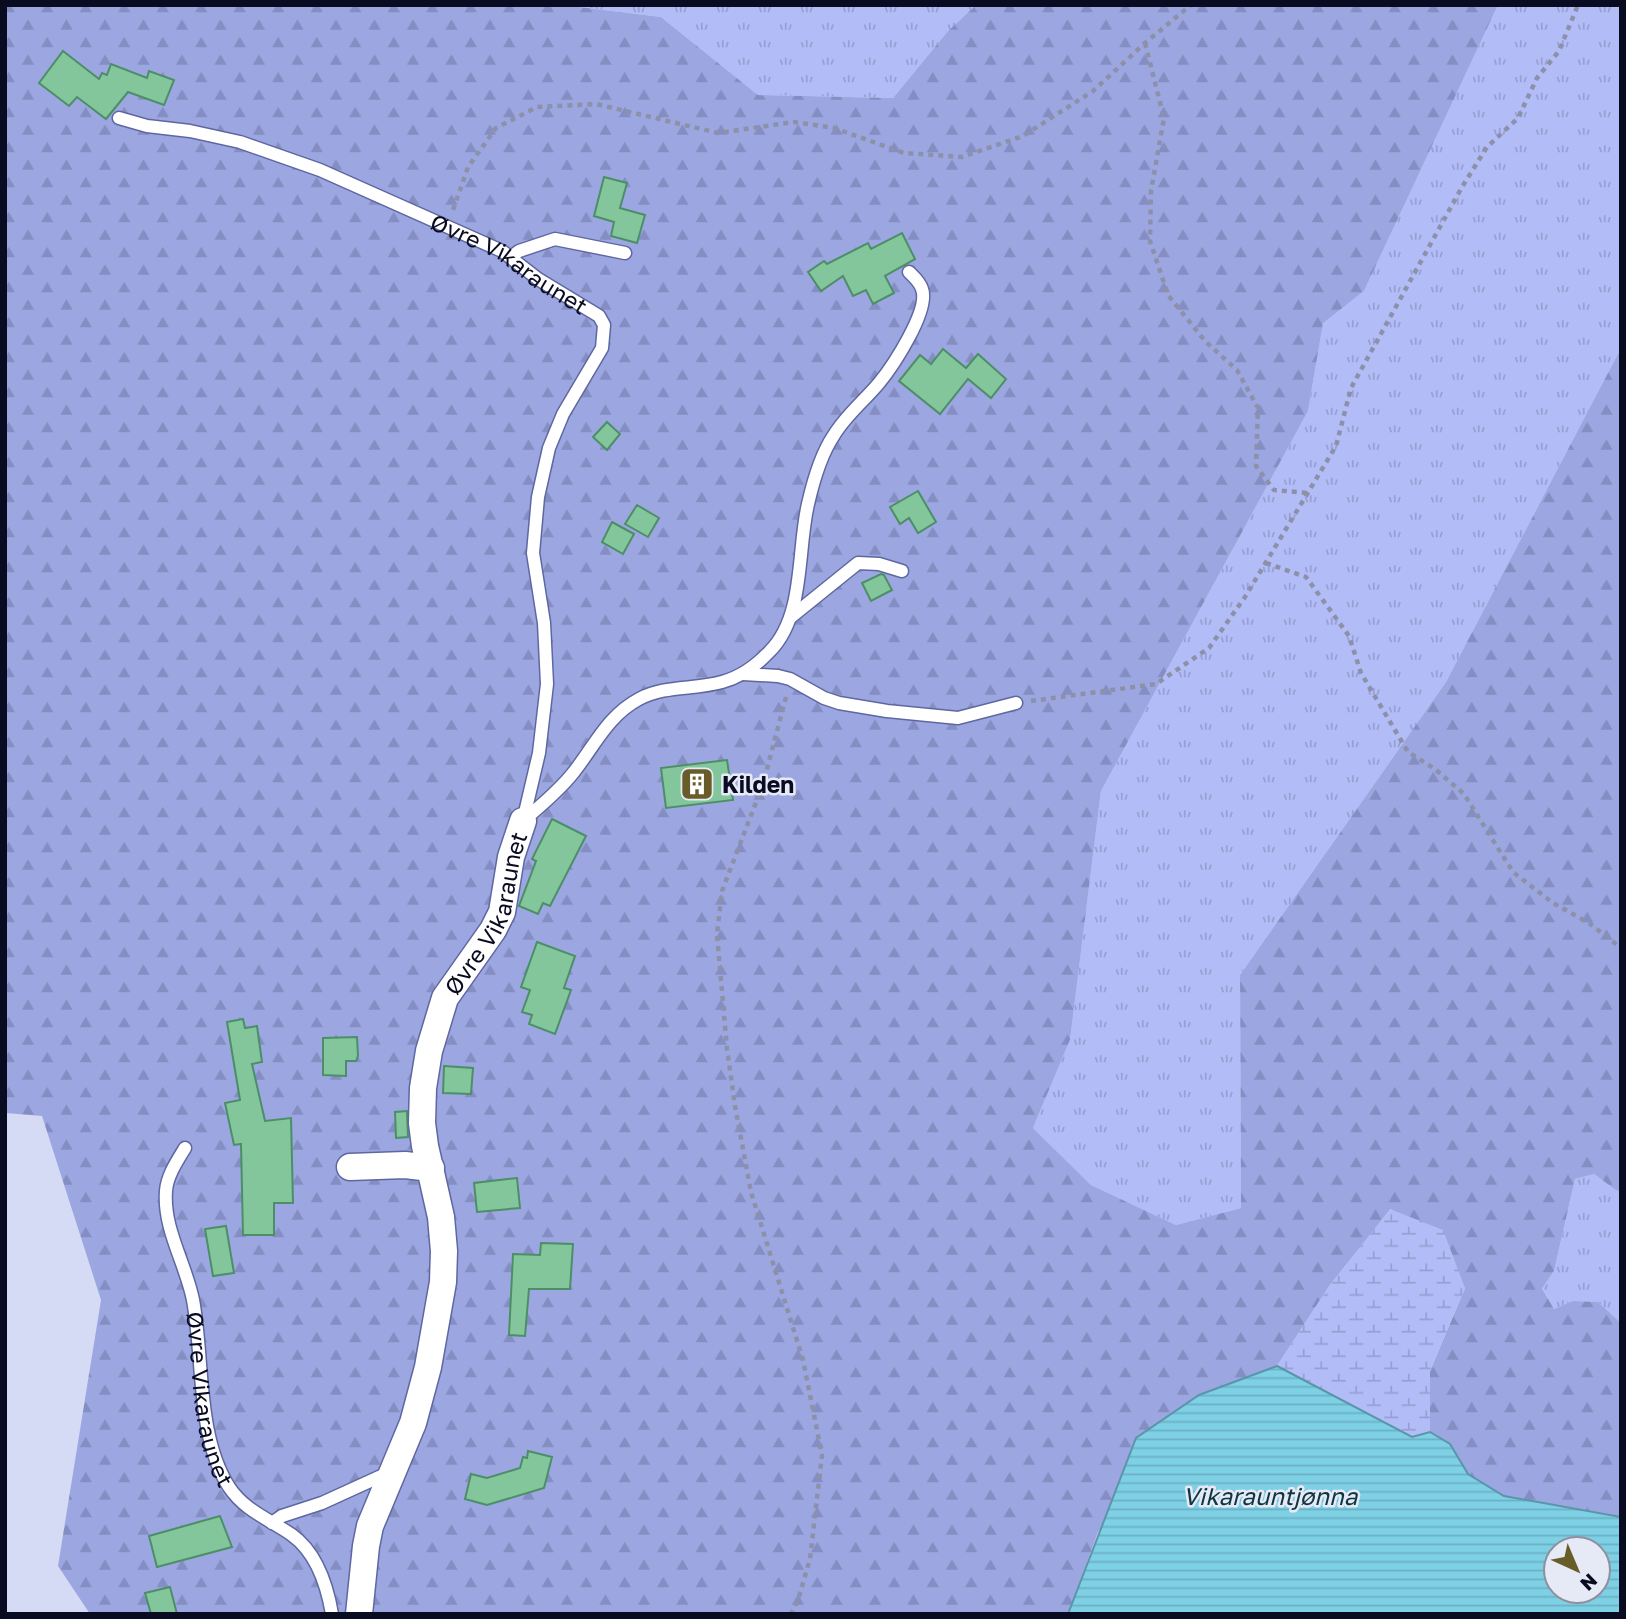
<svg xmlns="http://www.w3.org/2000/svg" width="1626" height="1619" font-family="'Golos Text',sans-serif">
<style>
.grass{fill:url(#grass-tufts)}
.forest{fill:url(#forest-firs)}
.wetland{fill:url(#wetland-marsh)}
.water{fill:url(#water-rules);stroke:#5b95aa;stroke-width:2;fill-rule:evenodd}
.building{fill:#83c69c;stroke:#4c8e67;stroke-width:2}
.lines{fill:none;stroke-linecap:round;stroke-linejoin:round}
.lane-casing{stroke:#5e67a0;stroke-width:15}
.street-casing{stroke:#5e67a0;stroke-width:29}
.path{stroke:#8c91a9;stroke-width:4.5;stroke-dasharray:5 5;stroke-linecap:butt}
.lane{stroke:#fff;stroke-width:12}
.street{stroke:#fff;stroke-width:26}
.labels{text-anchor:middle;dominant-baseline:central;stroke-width:5;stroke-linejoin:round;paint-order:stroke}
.street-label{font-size:23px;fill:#090b20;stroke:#e6e9f6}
.poi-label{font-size:23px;font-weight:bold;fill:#090b20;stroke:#e6e9f6;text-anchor:start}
.water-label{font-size:24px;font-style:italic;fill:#0e363f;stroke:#e6e9f6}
</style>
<defs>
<pattern id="grass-tufts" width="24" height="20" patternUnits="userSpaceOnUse" patternTransform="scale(1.75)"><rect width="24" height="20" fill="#b2bcf6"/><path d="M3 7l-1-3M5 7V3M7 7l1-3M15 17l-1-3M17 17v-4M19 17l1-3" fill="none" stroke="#98a0d3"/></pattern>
<pattern id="forest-firs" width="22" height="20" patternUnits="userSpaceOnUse" patternTransform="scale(1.75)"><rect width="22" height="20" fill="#9ca7e2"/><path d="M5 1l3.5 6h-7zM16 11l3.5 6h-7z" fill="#858ec2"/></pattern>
<pattern id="wetland-marsh" width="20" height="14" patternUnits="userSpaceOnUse" patternTransform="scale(1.75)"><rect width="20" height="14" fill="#b2bcf6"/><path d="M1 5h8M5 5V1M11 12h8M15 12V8" fill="none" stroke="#98a0d3"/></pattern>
<pattern id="water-rules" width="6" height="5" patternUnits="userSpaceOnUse" patternTransform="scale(1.75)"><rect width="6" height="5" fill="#7ed0e5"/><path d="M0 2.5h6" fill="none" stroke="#6cb1c4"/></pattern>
</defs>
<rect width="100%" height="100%" fill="#d5dbf5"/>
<g class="grass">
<path d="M563 5H976L948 31 893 98 758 95 661 17Z"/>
<path d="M1498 5H1621V348L1446 682 1240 975 1241 1208 1176 1225 1091 1185 1033 1128 1070 1040 1101 791 1308 411 1323 322 1364 291Z"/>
<path d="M1594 1174 1617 1191 1621 1190V1323L1598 1302 1573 1301 1554 1309 1542 1287 1554 1271 1575 1179Z"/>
</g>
<path class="forest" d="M5 5H563L661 17 758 95 893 98 948 31 976 5H1498L1364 291 1323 323 1308 411 1101 791 1070 1040 1033 1128 1091 1185 1176 1225 1241 1208 1240 975 1446 682 1621 348V1190L1617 1191 1594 1174 1575 1179 1554 1271 1542 1288 1554 1309 1573 1301 1598 1302 1621 1323V1517L1504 1496 1468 1474 1450 1444 1430 1432V1371L1465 1288 1391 1209 1330 1285 1277 1366 1199 1395 1098 1532 1068 1614H90L58 1566 101 1300 42 1116 5 1113Z"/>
<path class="wetland" d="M1390 1209 1443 1230 1465 1288 1430 1371V1432L1412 1437 1277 1366 1330 1285Z"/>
<path class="water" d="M1277 1366 1412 1437 1430 1432 1450 1444 1468 1474 1504 1496 1621 1517V1614H1068L1136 1438 1199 1395ZM1556 1549H1598V1591H1556Z"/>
<g class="building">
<path d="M63 51 99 79 102 73 107 75 111 64 147 78 149 71 174 80 164 105 128 92 106 119 77 97 69 106 39 83Z"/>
<path d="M604 177 627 183 620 208 645 215 637 243 611 236 614 222 594 216Z"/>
<path d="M902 233 915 259 885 276 894 293 873 304 866 290 853 296 843 276 821 291 808 272 824 261 827 264 868 243 871 249Z"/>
<path d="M943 349 966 368 978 354 1006 379 991 398 968 379 940 414 899 381 920 355 931 364Z"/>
<path d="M607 422 620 434 607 450 593 437Z"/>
<path d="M918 491 936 522 918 533 909 518 900 524 890 507Z"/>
<path d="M637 505 659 518 648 537 625 524Z"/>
<path d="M612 522 634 534 623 554 602 542Z"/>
<path d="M881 574 884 575 892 590 871 601 862 583Z"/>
<path d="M727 760 733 800 666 808 661 768Z"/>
<path d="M552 819 586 836 550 906 543 903 538 914 519 906 536 861 532 859Z"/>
<path d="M537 942 575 956 564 988 571 990 555 1034 529 1024 532 1015 522 1012 530 990 521 987Z"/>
<path d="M243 1019 245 1028 257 1026 262 1062 252 1064 265 1121 291 1118 293 1203H274V1235H243L241 1144 234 1145 225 1103 240 1100 227 1022Z"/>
<path d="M357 1037 358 1056 356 1061H346V1076L323 1075V1038Z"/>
<path d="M444 1066 473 1068 471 1094 443 1093Z"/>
<path d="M407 1111 408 1137 396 1138 395 1112Z"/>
<path d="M517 1178 520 1208 477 1212 474 1183Z"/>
<path d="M226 1226 234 1273 213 1276 205 1229Z"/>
<path d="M541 1243 573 1244 570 1289H529L525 1336 509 1335 513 1254 540 1255Z"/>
<path d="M528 1451 552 1457 544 1488 487 1505 465 1499 471 1474 487 1478 520 1468 523 1457 527 1458Z"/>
<path d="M220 1516 232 1547 157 1567 149 1536Z"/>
<path d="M170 1587 177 1614H151L145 1593Z"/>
</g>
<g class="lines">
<defs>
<g id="lane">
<path id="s1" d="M119 118 147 126 190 131 240 142 320 170 502 251 538 279 599 316 604 325 602 348 563 414 549 448 538 497 533 553 544 623 547 684 539 753 523 821"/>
<path d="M511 257 519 251 555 239 625 253"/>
<path d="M791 617 858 563 879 564 902 571"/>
<path d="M743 674 778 676 790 679 824 698 839 703 887 711 958 718 1016 703"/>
<path d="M523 821C540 806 559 791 573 773 594 747 607 716 639 699 665 685 694 690 722 682 741 677 757 665 770 651 805 616 797 550 808 504 813 482 821 454 834 435 846 415 865 400 879 383 893 366 930 310 922 289 920 282 914 277 909 272"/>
<path id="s2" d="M185 1148C177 1161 167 1176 166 1191 163 1229 186 1264 193 1300 204 1358 196 1435 229 1487 245 1511 269 1519 292 1535 317 1553 327 1585 332 1614"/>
<path d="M272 1523 282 1516 322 1503 390 1472"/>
</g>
<g id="street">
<path d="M350 1167 405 1165 431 1168"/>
<path id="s3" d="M359 1614 366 1546 370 1526 413 1423 428 1367 443 1282 444 1251 441 1217 425 1146 422 1123 423 1088 429 1051 445 998 493 930 502 912 511 857 523 821"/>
</g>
</defs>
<use href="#lane" class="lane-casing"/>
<use href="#street" class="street-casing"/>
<g class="path">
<path d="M1145 43 1164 118 1151 191 1150 241 1168 295 1205 341 1237 370 1258 408 1256 466 1274 490 1308 493"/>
<path d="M453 210 468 167 496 128 537 107 596 104 718 133 794 122 834 128 904 153 962 157 1023 136 1093 91 1145 43 1191 5"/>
<path d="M1266 563 1306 577 1349 636 1361 673 1408 752 1435 769 1464 794 1513 872 1553 903 1589 923 1621 948"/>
<path d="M786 697 763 784 722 891 717 934 727 1049 735 1106 751 1192 803 1360 822 1455 810 1559 798 1600 791 1614"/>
<path d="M1031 701 1156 684 1209 648 1245 597 1336 446 1351 388 1462 187 1487 147 1518 118 1537 78 1559 51 1578 5"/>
</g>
<use href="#lane" class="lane"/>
<use href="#street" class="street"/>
</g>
<defs>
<symbol id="building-square" viewBox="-11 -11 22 22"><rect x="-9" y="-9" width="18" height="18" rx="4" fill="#685c29" stroke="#e6e9f6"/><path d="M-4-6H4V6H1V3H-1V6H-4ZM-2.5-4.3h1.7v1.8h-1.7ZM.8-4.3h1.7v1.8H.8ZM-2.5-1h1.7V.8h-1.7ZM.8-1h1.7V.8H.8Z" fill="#fff"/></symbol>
</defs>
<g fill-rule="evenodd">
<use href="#building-square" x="678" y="765" width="38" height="38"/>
</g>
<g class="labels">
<g class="street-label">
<text stroke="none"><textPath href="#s1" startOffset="420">Øvre Vikaraunet</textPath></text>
<text stroke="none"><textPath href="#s3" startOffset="730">Øvre Vikaraunet</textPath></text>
<text stroke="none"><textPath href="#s2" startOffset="261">Øvre Vikaraunet</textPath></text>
</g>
<g class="poi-label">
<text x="722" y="784">Kilden</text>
</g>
<g class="water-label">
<text x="1270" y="1495">Vikarauntjønna</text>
</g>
</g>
<rect width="1626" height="1619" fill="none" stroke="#090b20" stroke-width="14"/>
<g transform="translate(1577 1570) rotate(136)"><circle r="33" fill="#e6e9f6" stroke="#8e90a0" stroke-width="2"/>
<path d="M0-5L12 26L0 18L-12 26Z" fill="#685c29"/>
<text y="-10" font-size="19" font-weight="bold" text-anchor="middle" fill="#090b20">N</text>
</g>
</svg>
